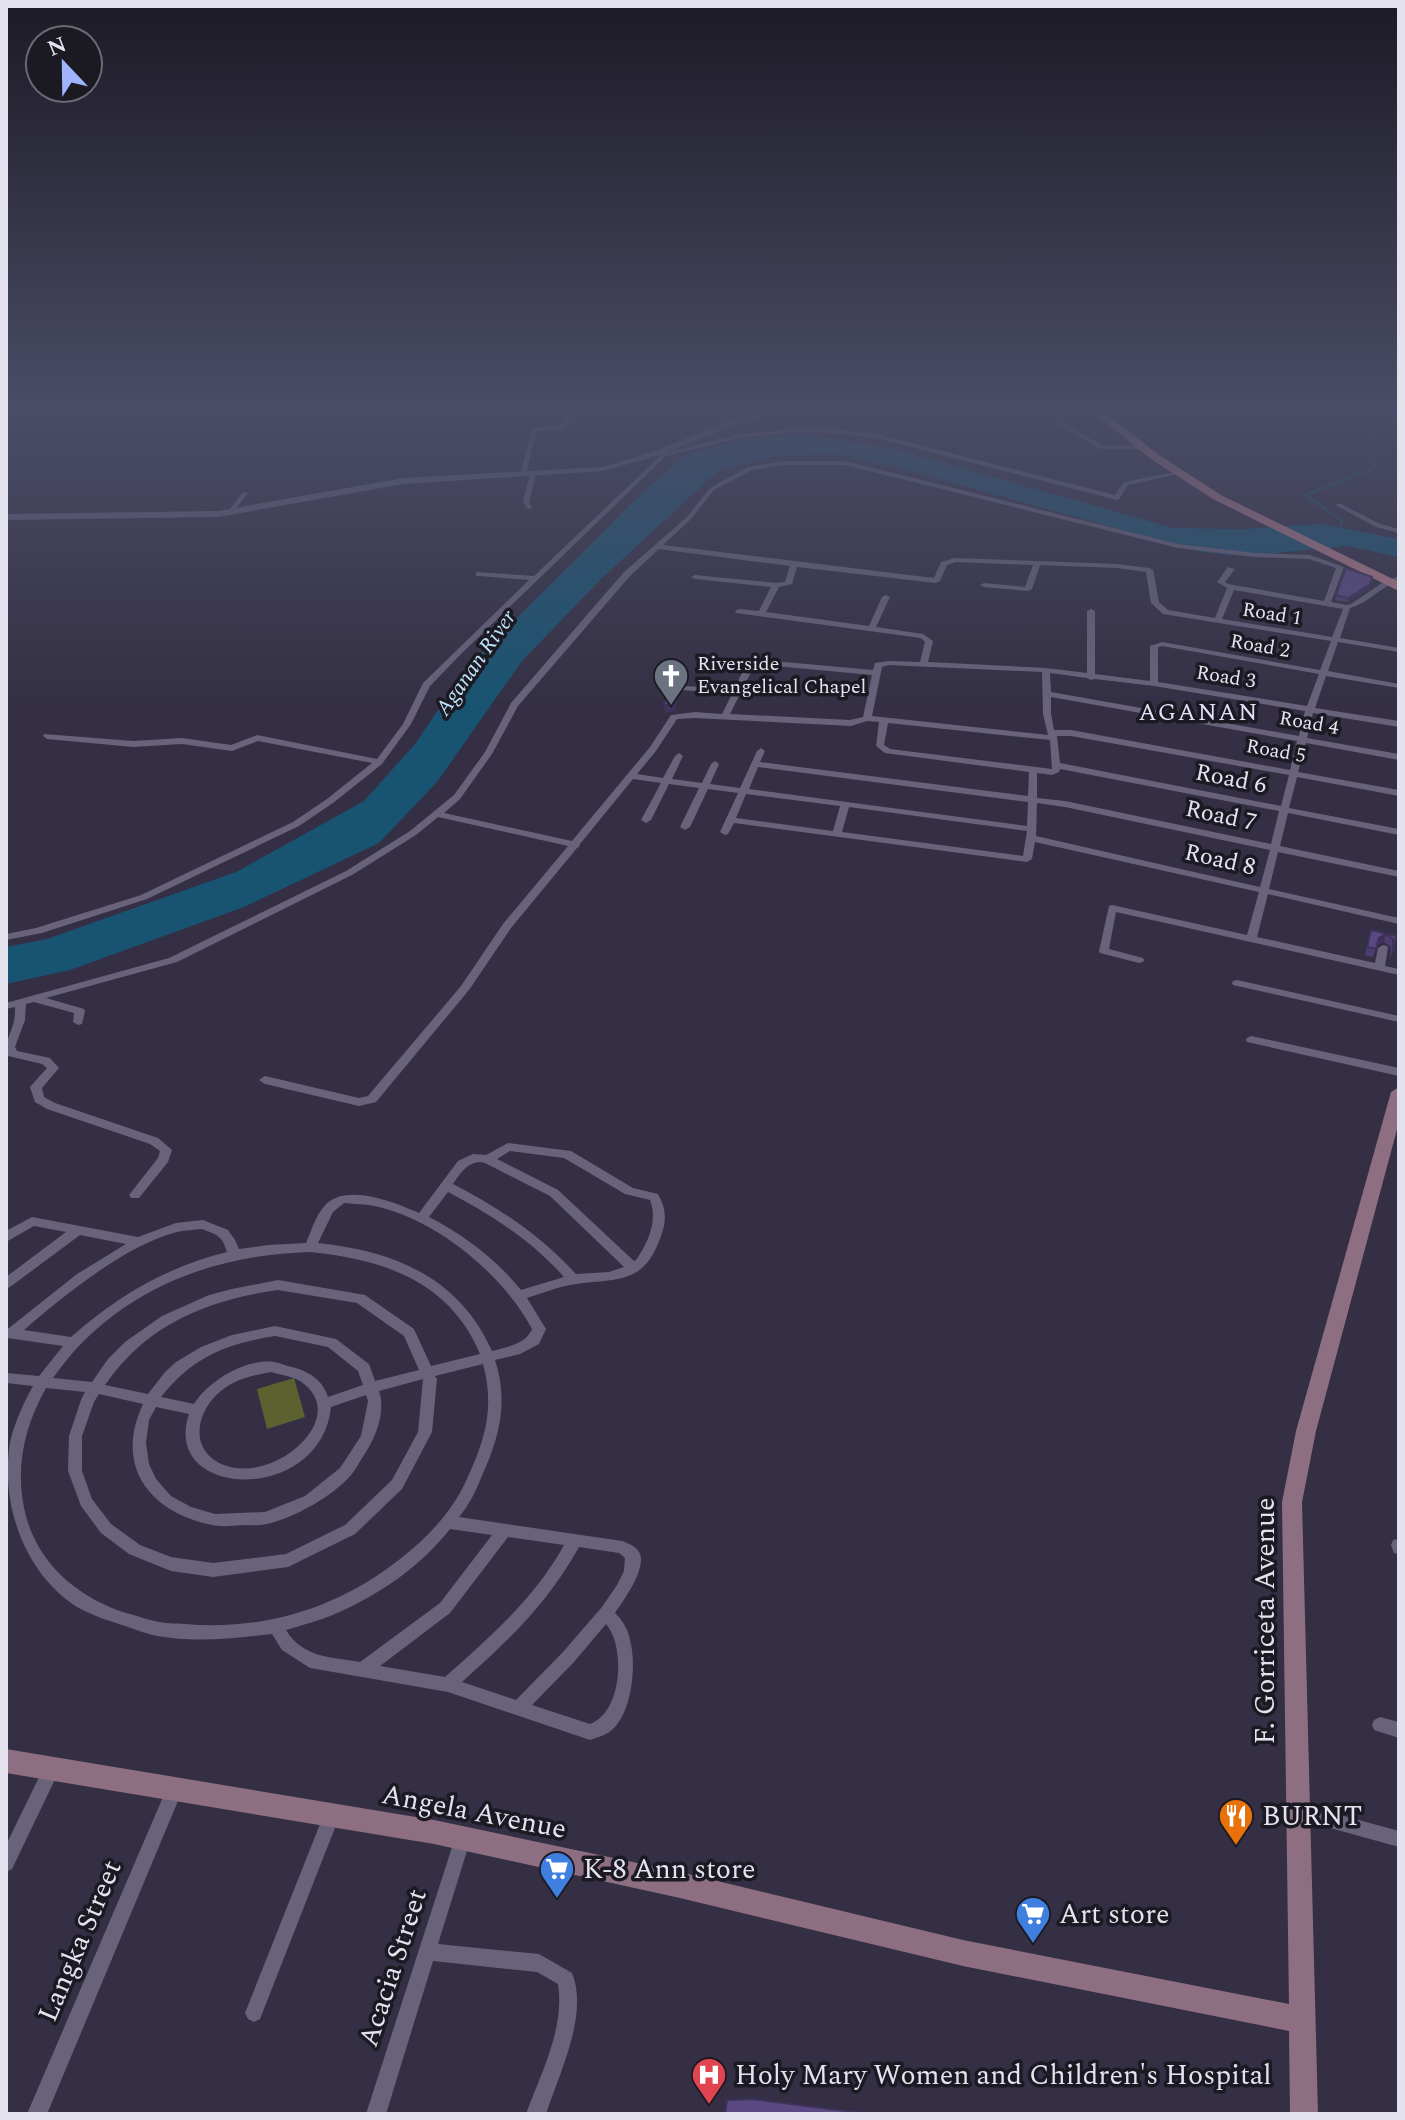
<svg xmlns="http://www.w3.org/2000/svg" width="1405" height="2120" font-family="Spectral,serif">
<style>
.green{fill:#5b6230}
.water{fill:#185471}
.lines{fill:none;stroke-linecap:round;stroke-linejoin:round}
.stream{stroke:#185471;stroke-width:2}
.minor{fill:#68637b;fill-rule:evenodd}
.tertiary{fill:#68637b;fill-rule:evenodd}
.secondary{fill:#8e6f82;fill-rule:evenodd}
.primary{fill:#b47c89;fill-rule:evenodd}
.wall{fill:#4d3e70}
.shaded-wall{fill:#3e325b}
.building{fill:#594882;stroke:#3e325b;stroke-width:2}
.labels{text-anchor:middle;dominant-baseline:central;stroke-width:7;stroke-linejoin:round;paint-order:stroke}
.far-street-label{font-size:20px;fill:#e5e2f0;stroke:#1b1922}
.far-poi-label{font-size:20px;fill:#e5e2f0;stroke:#1b1922;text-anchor:start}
.far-water-label{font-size:22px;font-style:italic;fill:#bfe5fb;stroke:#1b1922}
.far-quarter-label{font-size:24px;letter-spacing:2px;fill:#e5dffa;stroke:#1b1922}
.street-label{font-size:24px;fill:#e5e2f0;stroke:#1b1922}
.near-street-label{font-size:28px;fill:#e5e2f0;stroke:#1b1922}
.near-poi-label{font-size:28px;fill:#e5e2f0;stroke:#1b1922;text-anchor:start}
</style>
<rect width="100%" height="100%" fill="#342f44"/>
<path class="green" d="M294 1378 305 1417 267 1429 257 1389Z"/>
<path class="water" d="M803 434 890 448 1174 528 1243 529 1321 524 1399 539V557L1348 546 1243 556 1202 552 892 466 831 454 772 457 719 470 600 580 522 661 437 782 379 843 244 907 70 970 6 984V947L47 939 236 872 364 801 416 743 464 671 647 488 687 454 746 438Z"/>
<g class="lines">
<path class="stream" d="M1340 530 1342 521 1306 495 1376 467 1370 451V426L1357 409"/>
<g class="minor">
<path d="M573 409H579L563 429 537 431 526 473 521 474 532 428 559 426Z"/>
<path d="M1054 415H1058L1064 423 1103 446 1141 445 1144 447 1141 449H1100L1060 425 1053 416Z"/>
<path d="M799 428 835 429 880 435 1115 495 1124 482 1180 471 1183 473 1128 485 1119 499 1117 500 880 439 835 433 799 432 740 438 666 456 462 653 430 686 411 724 382 764 333 803 299 826 147 899 42 933 6 940V934L36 928 141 895 293 822 327 799 372 763 258 741 232 751 182 744 133 747 47 739 43 736 44 734 133 741 182 738 231 745 257 735 377 759 403 724 423 683 529 580 479 576H476V572L534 576 660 456 656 454V452L664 453 740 434Z"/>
<path d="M784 461H845L1178 544 1255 553 1310 555 1344 567 1331 602 1347 605 1351 604 1385 581 1397 577V581C1380 588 1368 603 1350 608L1340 638 1399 648V652L1338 642 1328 671 1399 684V688L1326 676 1315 708 1399 721V727L1313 713 1307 738 1399 754V760L1306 743 1298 772 1399 790V796L1297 777 1289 808 1399 829V835L1288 813 1280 846 1399 871V877L1278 852 1269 889 1399 918V924L1268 894 1257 937 1375 963 1378 948 1383 945 1387 946 1388 948 1385 966 1399 969V975L1116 912 1109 949 1143 958 1144 960 1143 962 1139 963 1100 953 1099 951 1109 906 1112 905 1247 935 1259 892 1035 842 1032 859 1027 862 734 823 728 834 725 835 720 832 738 793 708 789 690 827 685 830 680 827 699 788 669 784 651 820 646 823 641 820 661 783 633 779 580 844 579 847 577 848 511 928 469 990 376 1102 359 1106 265 1084 259 1080 265 1076 359 1098 368 1096 461 986 503 924 568 846 438 817 416 835 352 875 177 962 46 998 84 1009 85 1011 82 1024 78 1025 73 1022 74 1013 34 1002 26 1004 25 1020 15 1047 17 1051 50 1058 59 1068 42 1088 44 1097 55 1103 158 1138 172 1150 168 1162 139 1198H131L129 1195 158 1158 160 1151 150 1144 47 1109 35 1102 30 1087 47 1068 42 1064 8 1056C4 1042 11 1034 14 1021 15 1018 15 1010 15 1007L6 1009V1003L169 958 346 871 410 831 454 795 485 752 511 703 624 572 687 517 710 488 748 467ZM784 465H845L1178 548 1255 557 1309 559 1336 568 1324 601 1228 584 1225 582 1235 569 1228 567 1217 582 1227 588 1215 618 1168 610 1159 602 1153 570 1149 568 1117 564 955 558 941 562 934 578 663 545 691 519 714 490 752 470ZM659 549 790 566 785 582 776 583 695 575 691 577 695 579 771 587 759 611 739 609 735 611 736 613 921 638 925 642 920 662 889 661 875 663 873 670 752 659 748 661 734 689 667 685 666 687 670 689 732 694 722 714 695 712 671 715 650 747 572 841 444 813 460 799 492 754 518 706 630 576ZM956 562 1033 565 1025 587 984 583 980 585 984 587 1028 591 1032 589 1040 565 1117 568 1146 572 1151 603 1163 614 1331 641 1320 670 1162 642 1150 646V681L1095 674V611L1091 609 1087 611V673L1046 668 928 662 933 641 923 634 876 627 890 597 886 595 882 597 869 626 766 612 779 587 792 584 797 567 936 583 940 581 947 565ZM1234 590 1343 609 1332 637 1222 619ZM1162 646 1319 674 1307 706 1158 682V647ZM755 664 872 675 863 717 850 720 730 714ZM889 665 1042 672 1043 714 1048 735 872 716 882 667ZM1050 673 1087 678 1091 680 1095 679 1154 686 1305 711 1299 736 1051 692ZM1051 697 1297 741 1290 770 1071 730H1054L1051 714ZM695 718 851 726 867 721 879 722 876 746 885 753 1029 772 1028 796 760 762 765 751 761 748 757 751 740 788 710 784 719 764 715 761 711 764 702 783 672 779 683 756 679 753 675 756 663 778 637 774 656 751 677 719ZM888 723 1050 740 1052 769 890 749 884 745ZM1057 736H1071L1289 775 1281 806 1060 763ZM758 767 1028 802 1027 826 749 789ZM1060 769 1279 811 1271 844 1065 801 1037 798V773L1052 775 1059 772ZM746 794 840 806 833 831 736 818ZM1037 803 1065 807 1270 850 1260 887 1036 836ZM849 807 1027 831 1023 856 842 832Z"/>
<path d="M533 471 536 473 529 502 532 507 529 509 527 508 523 502 530 473Z"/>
<path d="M243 492 248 493 232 514H228L227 513Z"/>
<path d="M1339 503 1380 524 1399 529V533L1376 527 1337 506 1336 505Z"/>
<path d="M1237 980 1399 1016V1022L1233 985 1232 983 1233 981Z"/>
<path d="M1251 1036 1399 1068V1076L1247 1042 1246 1040 1247 1038Z"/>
<path d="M508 1143 571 1151 633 1188 658 1194C666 1208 667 1220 661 1236 644 1285 619 1278 576 1284 560 1286 543 1293 527 1298L546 1329 539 1344 520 1354 495 1360C509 1404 499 1438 481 1478 475 1493 469 1505 459 1517L622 1541C627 1543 636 1546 639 1552 648 1567 624 1600 615 1613 623 1621 628 1629 630 1640 637 1665 632 1718 608 1733 603 1736 595 1738 590 1740L448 1692 310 1668 282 1650 272 1634C234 1638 196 1643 157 1636 147 1634 137 1630 128 1627 110 1621 93 1616 77 1607 24 1573 0 1504 10 1442 15 1422 23 1404 33 1386L6 1383V1373L39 1376 63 1346 7 1338 6 1328H9L77 1274 126 1244 80 1235 10 1287 6 1289V1277L66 1232 34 1226 6 1242V1231L32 1217 138 1237 176 1223 203 1220 228 1230 235 1240 239 1249 268 1245 306 1243C311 1232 315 1217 323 1208 342 1181 394 1202 419 1213L458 1161 473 1154 486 1155ZM510 1151 564 1158 625 1194 650 1200C658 1221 648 1243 636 1260L634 1261 558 1190 497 1159ZM480 1162 485 1163 550 1196 624 1267 609 1272 576 1274C539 1234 501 1209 453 1184 460 1174 466 1163 480 1162ZM448 1192C492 1215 531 1240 564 1277L521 1290C496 1259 464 1235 429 1217ZM344 1203C352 1204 361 1204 369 1205 433 1216 502 1273 532 1329 526 1344 507 1347 492 1351 459 1277 394 1251 318 1243L333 1212ZM202 1229C217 1235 222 1235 227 1252 167 1267 117 1296 71 1337L24 1330C62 1297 127 1244 177 1232 185 1230 194 1230 202 1229ZM310 1252C382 1259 450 1281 480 1354L431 1366 414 1329 365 1295 278 1280 232 1289 209 1295 162 1316 125 1342 108 1359 92 1382 53 1378C60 1368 68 1358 76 1349 139 1282 221 1255 310 1252ZM278 1290 357 1303 404 1336 419 1370 375 1381 369 1364 336 1339 275 1326 232 1335 201 1347 176 1362 165 1372 148 1394 105 1385C147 1324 207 1300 278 1290ZM275 1336 328 1347 358 1371 363 1385 328 1397C323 1380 308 1371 292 1367 286 1366 280 1363 274 1362 246 1358 208 1381 194 1404L161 1397C193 1357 225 1344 275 1336ZM483 1364C495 1409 485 1440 466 1481 452 1512 427 1538 400 1559 338 1608 264 1631 185 1624 175 1623 165 1624 155 1621 145 1619 135 1615 126 1613 79 1598 39 1565 26 1516 14 1471 24 1427 46 1388L85 1392 81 1400 69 1436 68 1471 81 1506 101 1533 129 1554 171 1571 213 1577 288 1567 355 1534 402 1489 432 1432 437 1379 435 1376ZM271 1372C280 1375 292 1376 300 1381 353 1416 275 1485 224 1465 186 1450 197 1407 225 1388 239 1378 255 1375 271 1372ZM423 1379 418 1432 392 1480 345 1525 286 1554 213 1563 171 1557 140 1545 111 1524 92 1499 82 1471V1436L94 1402 99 1394 143 1404C114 1466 149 1512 212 1525 221 1527 232 1526 242 1525 250 1525 259 1526 267 1524 294 1518 333 1496 351 1475 356 1469 360 1461 364 1455 376 1437 386 1412 379 1391ZM366 1395 368 1401 361 1436 340 1468 305 1496 265 1512 215 1514 191 1507 171 1496 156 1479 149 1464 146 1443 149 1420 156 1407 189 1414C160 1500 321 1505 331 1407ZM450 1529 492 1535 440 1603 360 1662C331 1657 303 1658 286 1630 302 1625 319 1621 335 1614 379 1595 420 1567 450 1529ZM508 1537 564 1545C535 1598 490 1637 445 1677L380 1666 450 1613ZM579 1547 619 1553 625 1558 624 1571 617 1585 602 1607 563 1652 516 1700 462 1682C509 1640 548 1603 579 1547ZM606 1624C626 1647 622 1713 590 1724L532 1705 574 1662Z"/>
<path d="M1398 1539H1399V1554L1394 1553 1391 1545 1393 1540Z"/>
<path d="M1380 1717 1399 1722V1738L1374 1730 1372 1725 1374 1720Z"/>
<path d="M52 1761 58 1763 60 1769 12 1869 6 1872V1845L46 1763Z"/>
<path d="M175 1781 181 1783 183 1789 47 2114H27L169 1783Z"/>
<path d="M1300 1804 1399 1831V1847L1294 1818 1292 1812 1294 1806Z"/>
<path d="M332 1807 338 1809 340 1815 260 2019 254 2022 248 2019 245 2013 326 1809Z"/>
<path d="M463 1830 469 1832 471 1838 438 1944 539 1954 572 1973C589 2014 559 2074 546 2114H526C541 2073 565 2028 558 1984L537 1972 433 1961 386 2114H366L455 1838 457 1832Z"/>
</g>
<path class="tertiary" d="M776 409H789L729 427 661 455 603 471 403 484 218 517 6 520V514L218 511 403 478 602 467 655 451 723 423Z"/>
<path class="secondary" d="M1399 1087V1122L1316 1431 1302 1502 1318 2114H1290L1289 2031 963 1966 680 1898 434 1844 6 1773V1749L434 1820 680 1872 963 1940 1289 2004 1282 1502 1296 1431 1391 1092Z"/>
<path class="primary" d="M1089 409H1100L1159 455 1221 495 1399 582V591L1213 499 1151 459Z"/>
</g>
<g class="wall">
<path d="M1346 568 1372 577 1369 588 1347 602 1335 600Z"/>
<path d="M1371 930 1396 936 1390 960 1391 947 1384 942 1377 945 1373 957 1365 955Z"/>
</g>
<g class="shaded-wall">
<path d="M1370 584 1369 588 1347 602 1348 598Z"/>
<path d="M678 694 676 711 665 713 664 705Z"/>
<path d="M1386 934 1384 942 1376 945 1379 938Z"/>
</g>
<g class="building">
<path d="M1346 568 1372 577 1370 584 1348 598 1336 595Z"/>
<path d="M667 694H678L675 704 664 705Z"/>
<path d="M1371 930 1396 936 1393 953V939L1386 934 1379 938 1376 949 1367 947Z"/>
<path d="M752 2099 869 2114H725L727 2100Z"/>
</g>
<linearGradient id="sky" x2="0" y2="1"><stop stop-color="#1d1a25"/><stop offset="0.58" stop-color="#4a4d67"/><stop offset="1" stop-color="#4a4d67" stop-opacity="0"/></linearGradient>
<rect width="1405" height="706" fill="url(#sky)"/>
<defs>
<symbol id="church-pin" viewBox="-11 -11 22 30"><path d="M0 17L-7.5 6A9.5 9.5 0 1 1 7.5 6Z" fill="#6b7280" stroke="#1b1922"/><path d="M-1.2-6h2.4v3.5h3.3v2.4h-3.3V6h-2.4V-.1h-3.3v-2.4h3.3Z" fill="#fff"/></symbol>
<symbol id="restaurant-pin" viewBox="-11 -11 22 30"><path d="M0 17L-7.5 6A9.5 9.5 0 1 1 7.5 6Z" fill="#e8710a" stroke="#1b1922"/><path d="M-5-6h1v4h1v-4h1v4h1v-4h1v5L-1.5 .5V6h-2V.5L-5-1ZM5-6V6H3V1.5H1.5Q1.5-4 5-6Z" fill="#fff"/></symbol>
<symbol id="supermarket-pin" viewBox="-11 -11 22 30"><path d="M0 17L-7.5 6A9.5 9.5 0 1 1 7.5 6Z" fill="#3f7fe0" stroke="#1b1922"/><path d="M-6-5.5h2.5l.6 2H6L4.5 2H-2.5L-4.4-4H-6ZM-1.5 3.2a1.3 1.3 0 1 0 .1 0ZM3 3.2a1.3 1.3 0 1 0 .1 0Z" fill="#fff"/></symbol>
<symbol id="hospital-pin" viewBox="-11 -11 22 30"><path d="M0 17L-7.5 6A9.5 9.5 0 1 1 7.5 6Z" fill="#e0444e" stroke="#1b1922"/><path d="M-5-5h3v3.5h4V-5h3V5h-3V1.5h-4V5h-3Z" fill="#fff"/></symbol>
</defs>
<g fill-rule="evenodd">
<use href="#church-pin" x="651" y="656" width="40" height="54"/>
<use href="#restaurant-pin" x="1216" y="1796" width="40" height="54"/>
<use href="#supermarket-pin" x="537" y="1849" width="40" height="54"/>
<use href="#supermarket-pin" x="1013" y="1894" width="40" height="54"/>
<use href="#hospital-pin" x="689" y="2055" width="40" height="54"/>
</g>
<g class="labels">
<g class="far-street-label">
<text transform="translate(1272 614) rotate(9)">Road 1</text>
<text transform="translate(1260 646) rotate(10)">Road 2</text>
<text transform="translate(1226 677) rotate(9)">Road 3</text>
<text transform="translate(1309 723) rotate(10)">Road 4</text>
<text transform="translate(1276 751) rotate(10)">Road 5</text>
</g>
<g class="far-poi-label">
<text x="697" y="664">Riverside<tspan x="697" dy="23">Evangelical Chapel</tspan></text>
</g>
<g class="far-water-label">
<text transform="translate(476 663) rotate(-55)">Aganan River</text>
</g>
<g class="far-quarter-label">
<text x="1199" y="713">AGANAN</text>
</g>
<g class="street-label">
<text transform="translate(1231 779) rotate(11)">Road 6</text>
<text transform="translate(1221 816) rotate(12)">Road 7</text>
<text transform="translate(1220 860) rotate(13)">Road 8</text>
</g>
<g class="near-street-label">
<text transform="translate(1265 1621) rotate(-90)">F. Gorriceta Avenue</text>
<text transform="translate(474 1812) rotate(11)">Angela Avenue</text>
<text transform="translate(80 1941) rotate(-67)">Langka Street</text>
<text transform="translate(393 1968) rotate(-72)">Acacia Street</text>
</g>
<g class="near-poi-label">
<text x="1262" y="1816">BURNT</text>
<text x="583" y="1869">K-8 Ann store</text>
<text x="1059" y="1914">Art store</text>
<text x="735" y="2075">Holy Mary Women and Children's Hospital</text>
</g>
</g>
<rect width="1405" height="2120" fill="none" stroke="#e5e2f0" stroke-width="16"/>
<g transform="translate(64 64) rotate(338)"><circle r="38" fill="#1b1922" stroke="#6c6974" stroke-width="2"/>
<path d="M0-6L14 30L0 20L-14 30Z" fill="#a0b3fd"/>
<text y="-12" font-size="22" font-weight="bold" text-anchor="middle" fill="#e5e2f0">N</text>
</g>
</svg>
